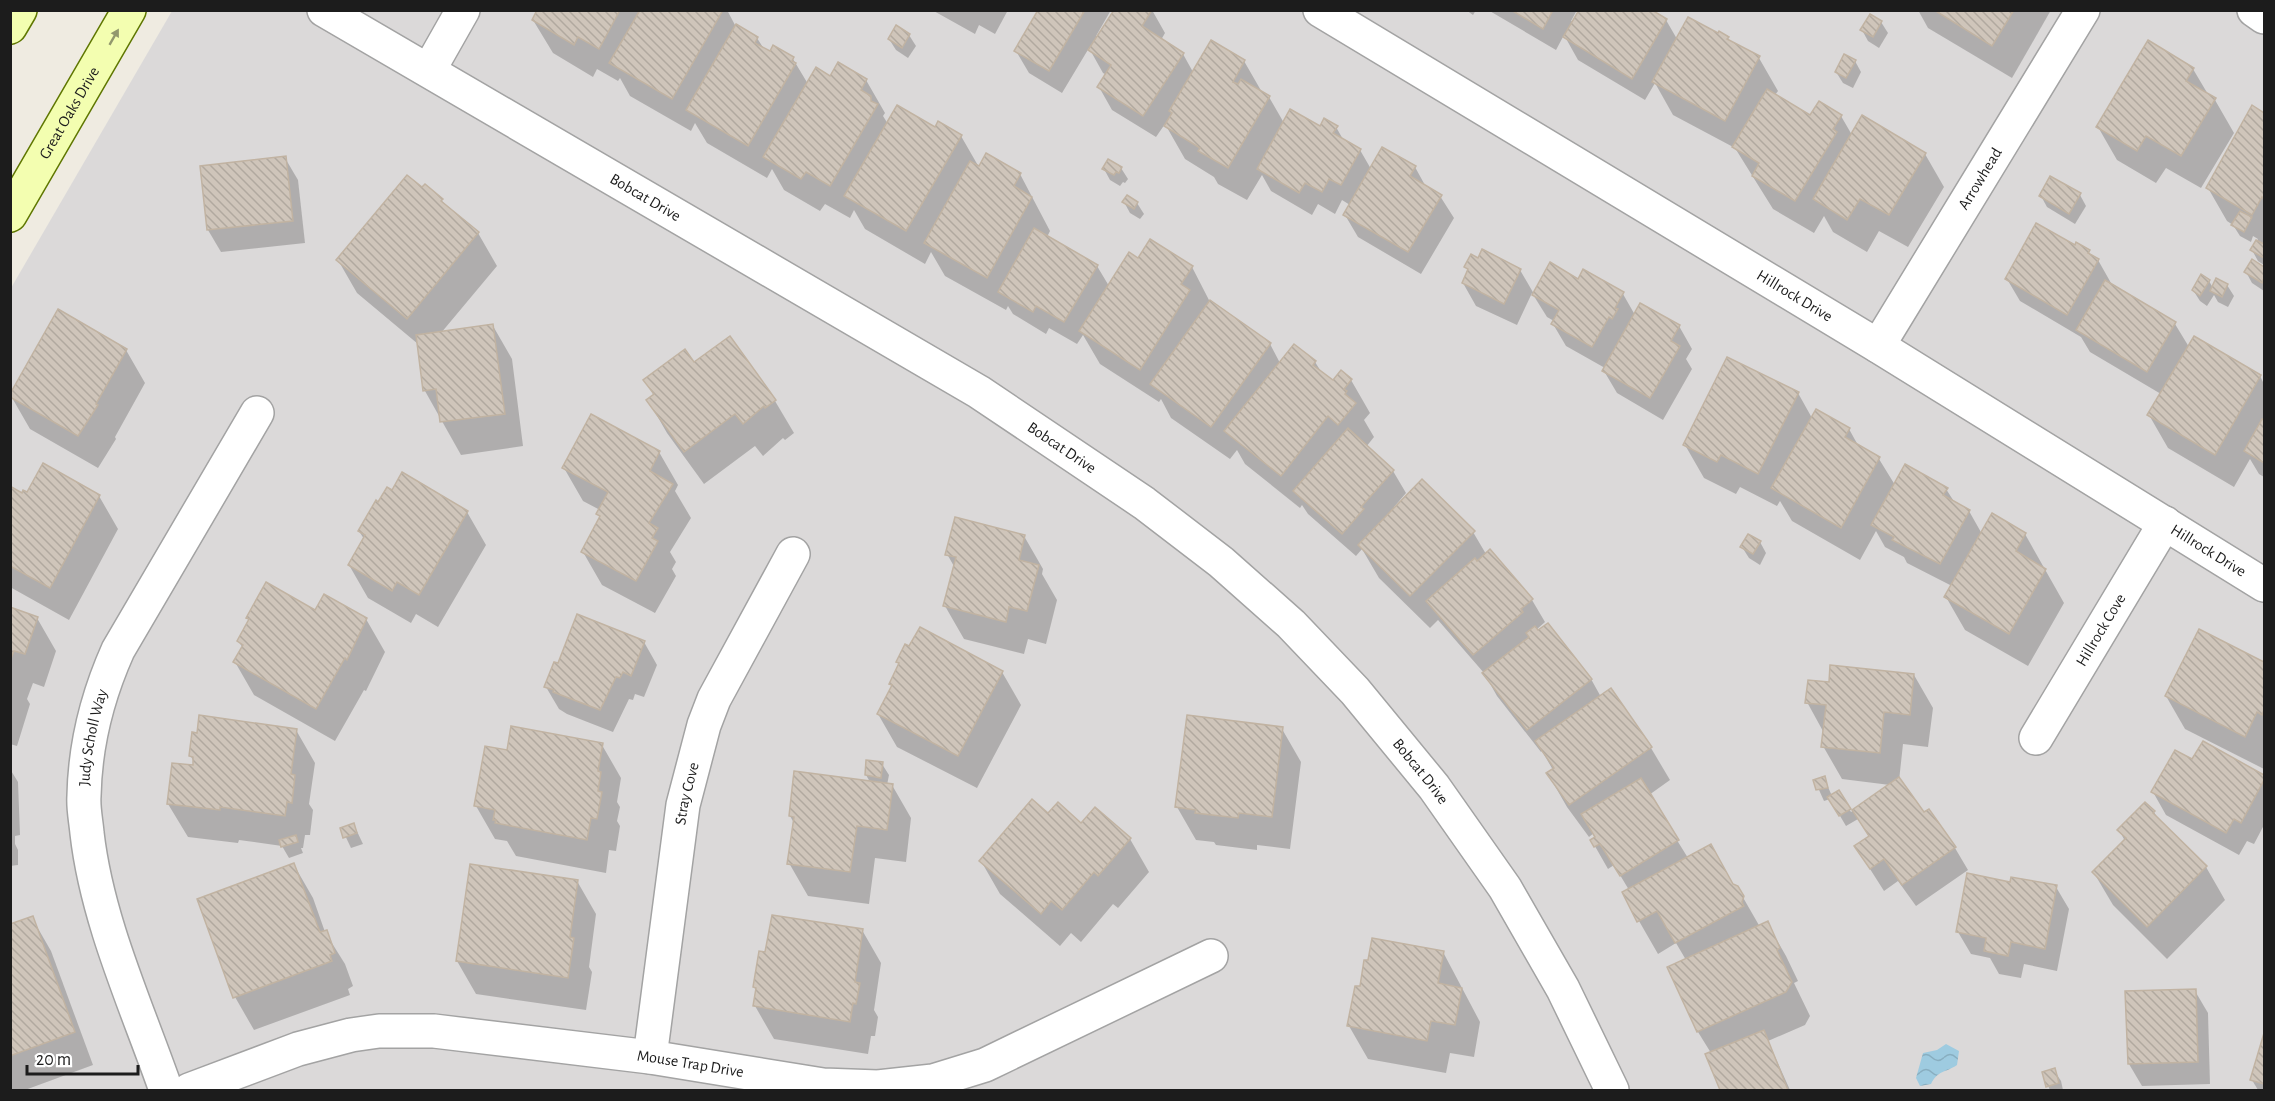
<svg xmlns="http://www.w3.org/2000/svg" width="2275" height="1101" font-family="'Alegreya Sans',sans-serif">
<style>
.residential{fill:#dbd9d9}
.water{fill:url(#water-waves)}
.shadow{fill:#0003}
.building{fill:url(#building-back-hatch);stroke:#c1b3a2;stroke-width:1.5}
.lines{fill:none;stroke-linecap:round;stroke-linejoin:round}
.street-casing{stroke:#a3a3a3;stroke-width:36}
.secondary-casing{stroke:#5f7700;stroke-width:36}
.street{stroke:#fff;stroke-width:33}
.secondary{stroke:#f3feb0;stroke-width:33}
.oneway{fill:#92986d}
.labels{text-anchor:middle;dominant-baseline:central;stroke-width:4.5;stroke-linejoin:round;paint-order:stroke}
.street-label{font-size:16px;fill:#1c1c1c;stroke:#fff}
</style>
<defs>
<pattern id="water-waves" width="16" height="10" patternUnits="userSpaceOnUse" patternTransform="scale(1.5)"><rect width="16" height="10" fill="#9ecbe0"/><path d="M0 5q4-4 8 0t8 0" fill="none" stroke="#88aec0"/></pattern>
<pattern id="building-back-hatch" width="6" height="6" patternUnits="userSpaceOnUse" patternTransform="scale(1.5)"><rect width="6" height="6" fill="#cfc5ba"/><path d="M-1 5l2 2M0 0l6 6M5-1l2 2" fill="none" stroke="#b1a99f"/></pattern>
</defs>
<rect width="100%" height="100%" fill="#efebe1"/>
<path class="residential" d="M172 11H2264V1090H11V288Z"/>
<path class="water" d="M1946 1044 1959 1051 1957 1065C1945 1073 1938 1070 1931 1084L1920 1086 1916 1078 1923 1053 1937 1050Z"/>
<g class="shadow">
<path d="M539 10H727L735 25 757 38 764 49 793 59 808 84 831 78 866 80 885 113 883 116 888 124 935 129 961 136 980 169 1020 174 1050 231 1047 237 1097 266 1109 286 1139 260 1192 267 1210 302 1270 344 1280 363 1315 362 1322 373 1333 383 1351 380 1370 413 1364 420 1374 437 1366 447 1393 471 1406 493 1394 507 1473 532 1486 554 1532 600 1545 622 1536 630 1591 679 1601 697 1651 748 1670 780 1649 795 1688 858 1737 887 1760 927 1767 923 1786 956 1798 981 1794 983 1810 1016 1805 1025 1768 1041 1790 1090H1721L1707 1055 1711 1053 1698 1032 1669 968 1686 960 1676 943 1658 954 1639 921 1629 890 1614 865 1608 869 1592 841 1597 838 1594 833 1589 837 1567 807 1548 774 1553 770 1542 751 1541 752 1497 696 1484 673 1438 620 1430 628 1379 578 1362 549 1356 556 1308 514 1302 505 1300 508 1245 464 1237 450 1230 459 1171 418 1161 399 1159 402 1100 364 1083 335 1077 344 1049 328 1046 334 1013 314 1008 306 1006 310 945 276 931 252 925 264 865 229 854 210 850 218 825 204 820 211 784 190 772 169 767 178 707 143 695 123 691 131 630 96 620 78 618 81 597 69 593 77 553 53 533 20Z"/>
<path d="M932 10H1008L995 34 979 25 975 34Z"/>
<path d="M1040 10H1111L1096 36 1098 38 1152 10 1165 33 1161 40 1183 54 1193 72 1244 61 1263 94 1269 97 1284 123 1321 128 1336 127 1344 141 1360 150 1371 169 1415 167 1426 187 1440 196 1454 218 1421 274 1358 237 1345 215 1350 205 1342 200 1335 214 1318 204 1312 215 1271 191 1262 175 1247 200 1218 184 1214 177 1185 159 1165 124 1156 137 1112 110 1099 87 1107 75 1103 73 1089 48 1062 93 1029 73 1016 51Z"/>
<path d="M1466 10H1476L1473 15Z"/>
<path d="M1488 10H1577L1571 21 1574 22 1666 20 1677 39 1728 38 1730 41 1759 58 1778 91 1775 95 1811 117 1841 116 1852 135 1925 154 1944 187 1908 247 1879 231 1867 252 1833 232 1824 216 1814 233 1773 209 1735 148 1673 115 1655 83 1645 100 1578 60 1564 35 1556 50Z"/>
<path d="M1918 10H2051L2012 78 1928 28Z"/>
<path d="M1881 22 1888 33 1879 48 1868 41 1862 30Z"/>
<path d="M909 35 916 46 908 58 896 50 889 39Z"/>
<path d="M1855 61 1861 72 1853 88 1843 83 1836 72Z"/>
<path d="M2193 69 2209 96 2215 100 2234 133 2201 188 2166 168 2156 183 2117 160 2098 127Z"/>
<path d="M2253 107 2264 114V265L2258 261 2252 250 2258 239 2253 236 2251 242 2240 236 2233 225 2227 221 2208 188Z"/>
<path d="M285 158 298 180 305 243 221 252 208 230Z"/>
<path d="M1121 168 1128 179 1125 183 1123 182 1120 186 1110 180 1104 169Z"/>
<path d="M425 186 478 233 497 266 441 333 493 326 512 359 523 446 461 455 425 391 418 344 357 293 338 260Z"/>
<path d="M2080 195 2086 206 2075 224 2047 207 2041 196Z"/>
<path d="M1124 202 1137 203 1144 214 1140 219 1130 213Z"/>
<path d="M2076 247 2089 252 2092 257 2098 260 2111 283 2110 285 2175 324 2189 347 2260 376 2264 384V477L2259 474 2250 459 2234 487 2168 448 2149 415 2161 394 2090 352 2081 337 2020 301 2007 279Z"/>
<path d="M1478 260 1520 270 1534 294 1579 281 1623 294 1635 315 1679 326 1692 349 1686 359 1692 369 1663 420 1617 393 1604 371 1605 368 1566 346 1553 324 1554 321 1547 317 1532 293 1517 325 1476 306 1463 283 1469 272 1466 267Z"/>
<path d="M2252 261 2264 269V291L2252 283 2246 272Z"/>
<path d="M2209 281 2213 288 2227 285 2234 296 2228 307 2218 302 2214 295 2207 306 2200 301 2193 290Z"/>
<path d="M730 338 775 401 794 433 785 440 783 438 763 456 755 446 704 484 667 433 648 400 654 396 645 380 693 364Z"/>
<path d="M126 350 145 383 115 437 116 439 98 468 30 429 11 396Z"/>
<path d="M1798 393 1812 418 1849 429 1859 447 1879 459 1895 485 1946 489 1955 503 1969 511 1982 534H2025L2064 603 2028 666 1965 630 1946 597 1952 586 1907 563 1904 557 1885 547 1876 531 1860 560 1792 521 1780 501 1777 506 1740 487 1736 494 1704 478 1685 445Z"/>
<path d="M659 452 678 485 675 491 691 518 670 552 676 562 672 569 676 576 655 613 602 585 583 552 601 519 598 514 600 510 583 501 564 468Z"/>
<path d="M10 488 23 495 99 496 118 529 69 620 10 587Z"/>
<path d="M467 512 486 545 438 627 416 614 411 623 368 598 349 565 364 539 359 531Z"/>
<path d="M1024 536 1043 569 1042 574 1057 600 1046 644 1028 639 1024 654 964 639 945 606 955 568 947 554Z"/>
<path d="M1760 542 1766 553 1760 565 1749 558 1742 547Z"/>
<path d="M10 609 37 618 56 651 44 687 33 683 27 699 30 704 17 746 10 744Z"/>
<path d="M316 612 366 619 385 652 366 691 364 690 335 741 254 695 235 662 243 648 238 641 250 621 247 617Z"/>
<path d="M2200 631 2264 664V769L2185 729 2166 696Z"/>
<path d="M644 642 657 665 644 697 635 694 633 700 629 699 613 732 567 714 559 709 546 687Z"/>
<path d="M898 662 1002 672 1021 705 977 788 897 747 878 714 892 687 891 684 900 665Z"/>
<path d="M1914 675 1933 708 1928 747 1903 744 1899 781 1924 815 1955 848 1968 870 1916 906 1898 881 1884 891 1856 847 1870 837 1858 819 1846 826 1830 799 1824 801 1815 781 1824 778 1832 796 1839 793 1851 812 1890 785 1842 779 1823 746 1824 733 1807 702 1830 683Z"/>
<path d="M1282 729 1301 762 1290 849 1257 845V850L1216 845 1214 842 1196 840 1177 807Z"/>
<path d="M296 730 315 763 309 804 313 810 310 835H305L303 848H301L303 853 289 858 282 846 239 840 238 843 188 837 168 804 194 767V762L190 755Z"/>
<path d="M2204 743 2264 776V825L2254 844 2247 841 2239 855 2166 815 2153 792 2193 762Z"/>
<path d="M602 745 621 778 617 802 620 807 617 821 620 826 616 851 609 850 606 873 516 856 507 841 495 839 476 806 508 752Z"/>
<path d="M882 764 889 775 887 785H892L911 818 906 862 875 858 869 904 808 896 789 863 794 823 790 816 870 782 866 775Z"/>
<path d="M10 769 18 782 20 835 15 836V844L18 850V865L10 866Z"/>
<path d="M2154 812 2158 819 2206 867 2225 900 2167 959 2113 905 2094 873 2125 841 2119 830Z"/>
<path d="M1048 815 1130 839 1149 872 1118 908 1113 904 1081 942 1071 933 1060 946 1000 894 981 861Z"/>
<path d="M354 825 363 844 351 848 342 829Z"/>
<path d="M294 865 313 898 325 932 345 964 353 986 348 989 350 995 254 1030 235 997 198 900Z"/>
<path d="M577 881 596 914 589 967 592 972 586 1010 476 994 457 961Z"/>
<path d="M2011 883 2056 887 2069 909 2057 971 2024 964 2021 978 1999 974 1990 958 1971 954 1958 932Z"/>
<path d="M32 918 51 951 93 1065 25 1090H10V926Z"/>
<path d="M862 930 881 963 874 1010 878 1017 875 1036H871L868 1054 774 1039 755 1006 757 992 754 987Z"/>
<path d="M1443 952 1480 1022 1474 1057 1450 1053 1446 1073 1368 1059 1349 1026 1361 988Z"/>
<path d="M2195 991 2208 1013 2210 1084 2142 1086 2129 1064Z"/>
<path d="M2264 1038V1090H2258L2252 1080Z"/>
<path d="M2054 1070 2061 1081 2063 1090H2050L2048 1086Z"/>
</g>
<g class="building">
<path d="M537 10H620L599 49 578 37 574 45 532 20Z"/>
<path d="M640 10H723L672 99 609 63Z"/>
<path d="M1038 10H1085L1049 71 1014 51Z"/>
<path d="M1114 10H1152L1142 26 1184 53 1143 116 1097 87 1111 65 1088 50Z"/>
<path d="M1511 10H1553L1543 29Z"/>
<path d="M1579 10H1652L1667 19 1632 79 1563 37Z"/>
<path d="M1934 10H2014L1992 46Z"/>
<path d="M1870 14 1882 21 1873 37 1860 30Z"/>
<path d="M1688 17 1718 33 1719 31 1729 37 1727 39 1760 56 1725 121 1652 82Z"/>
<path d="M736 24 758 37 755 43 770 51 773 45 794 57 792 61 796 63 748 146 686 110Z"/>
<path d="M896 25 910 34 902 48 888 39Z"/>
<path d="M1211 40 1245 60 1233 82 1238 84 1241 79 1270 96 1228 168 1198 151 1200 148 1164 126 1172 113 1169 111Z"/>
<path d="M2148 40 2194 68 2186 81 2216 98 2181 156 2146 136 2137 151 2096 127Z"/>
<path d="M1844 54 1856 60 1846 78 1835 72Z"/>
<path d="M838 62 867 79 861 90 871 96V101L878 104 830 186 806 172 801 179 763 157 816 67 830 76Z"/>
<path d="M1767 89 1810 115 1819 101 1842 115 1833 129 1837 132 1795 201 1752 176 1759 163 1732 147Z"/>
<path d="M897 105 935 127 938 121 962 135 906 231 844 196Z"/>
<path d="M2252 105 2264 113V199L2262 197 2252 215 2206 188Z"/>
<path d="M1290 109 1320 126 1324 118 1338 126 1333 133 1361 149 1341 185 1329 179 1322 192 1305 183 1299 193 1257 169Z"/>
<path d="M1862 115 1926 153 1889 215 1860 199 1847 220 1813 199Z"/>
<path d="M1382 147 1416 166 1410 176 1442 195 1408 252 1343 215Z"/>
<path d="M986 153 1021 173 1014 186 1032 197 987 278 924 243 970 161 979 166Z"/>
<path d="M286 156 293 221 207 230 200 166Z"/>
<path d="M1108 159 1122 167 1119 173 1116 172 1114 175 1102 169Z"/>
<path d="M407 175 422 187 425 184 443 199 441 201 479 232 407 319 336 260Z"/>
<path d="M2050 176 2081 193 2069 214 2039 196Z"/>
<path d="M1127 195 1138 202 1134 209 1122 202Z"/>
<path d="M2240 211 2252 217 2244 232 2231 225Z"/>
<path d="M2036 223 2075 245 2076 242 2090 250 2088 253 2099 259 2067 315 2005 279Z"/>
<path d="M1034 228 1098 265 1064 322 1036 306 1033 312 998 292Z"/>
<path d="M1150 239 1193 266 1181 284 1190 290 1140 370 1079 331 1129 252 1138 258Z"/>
<path d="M2256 240 2264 244V258L2250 250Z"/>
<path d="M1482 249 1521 269 1504 304 1462 283 1468 269 1464 267 1471 254 1478 258Z"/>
<path d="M2252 259 2264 267V278L2262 283 2244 272Z"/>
<path d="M1550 262 1578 279 1583 269 1624 292 1615 308 1618 309 1612 319 1609 317 1592 347 1551 324 1559 310 1532 295Z"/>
<path d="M2201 274 2210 280 2200 296 2192 290Z"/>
<path d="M2216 278 2228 284 2222 297 2210 291Z"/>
<path d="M2105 280 2176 322 2147 372 2076 330Z"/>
<path d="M1210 300 1271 343 1211 427 1150 384Z"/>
<path d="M1640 303 1680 325 1671 341 1680 346 1650 398 1602 371Z"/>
<path d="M58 309 127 349 96 404 98 405 78 436 10 397V394Z"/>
<path d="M493 324 505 414 440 422 436 389 423 391 416 335Z"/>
<path d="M730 336 776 400 765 408 764 406 743 424 735 414 684 452 646 400 654 394 643 380 685 349 694 362Z"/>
<path d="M2194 336 2261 375 2215 455 2147 415Z"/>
<path d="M1294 344 1316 361 1313 365 1333 380 1341 370 1352 379 1344 389 1347 391 1345 394 1356 403 1338 425 1328 416 1281 476 1224 431Z"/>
<path d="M1727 357 1799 392 1758 474 1721 455 1717 462 1683 445Z"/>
<path d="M1816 409 1850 428 1845 437 1880 457 1841 528 1771 488Z"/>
<path d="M591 414 660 451 650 471 673 484 649 523 658 528 652 538 658 541 636 581 581 552 600 516 596 514 608 492 562 468Z"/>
<path d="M2262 419 2264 420V463L2244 451Z"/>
<path d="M1348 428 1394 470 1361 507 1364 509 1342 534 1293 491Z"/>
<path d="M43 463 100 495 50 588 10 566V486L22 493 23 490 27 492Z"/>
<path d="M1905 464 1948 488 1943 495 1970 510 1940 564 1892 540 1894 537 1871 525Z"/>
<path d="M402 472 468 511 419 595 397 582 392 591 348 565 365 535 358 531 376 500 378 502 387 487 392 490Z"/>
<path d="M1422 479 1475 531 1410 596 1358 545Z"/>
<path d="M1992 513 2026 533 2016 551 2046 569 2009 634 1944 597Z"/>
<path d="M955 517 1025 535 1019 560 1039 565 1027 611 1009 607 1006 622 943 606 956 557 945 555Z"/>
<path d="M1748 534 1761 541 1753 554 1740 547Z"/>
<path d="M1490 549 1533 599 1521 609 1523 612 1473 655 1426 601 1475 558 1477 561Z"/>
<path d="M266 582 315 610 324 594 367 618 347 660 345 658 316 709 233 662 243 645 237 641 249 619 246 618Z"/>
<path d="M10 607 38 617 25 654 14 651 10 661Z"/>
<path d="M577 614 645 641 631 676 623 672 620 678 616 677 600 710 553 692 554 690 544 687 554 662 558 663Z"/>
<path d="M1548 623 1592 679 1527 730 1482 673 1529 637 1526 633 1535 626 1538 630Z"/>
<path d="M920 627 1003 671 958 756 877 714 892 685 889 684 899 663 896 662 905 644 909 646Z"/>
<path d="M2199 629 2264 662V710L2262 715 2257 712 2245 737 2165 696Z"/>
<path d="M1830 665 1914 674 1910 715 1884 712 1880 753 1821 747 1826 705 1805 703 1808 680 1829 682Z"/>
<path d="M1611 688 1652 747 1569 805 1546 773 1554 768 1535 741Z"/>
<path d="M199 715 297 729 291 774 295 775 292 803 287 802 285 816 220 807V810L167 804 172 763 193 765V757L189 756 192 732 197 733Z"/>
<path d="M1187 715 1283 727 1272 817 1239 813 1238 818 1195 813 1196 810 1175 807Z"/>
<path d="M511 726 603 743 598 771 601 772 598 791 602 792 597 819 591 818 587 840 495 823 496 820H493L495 810 474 806 485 746 507 750Z"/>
<path d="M2203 741 2264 775V780L2241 823 2234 819 2226 833 2151 792 2175 750 2192 759Z"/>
<path d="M866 760 883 762 881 778 865 775Z"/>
<path d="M794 771 893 784 887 830 857 826 850 872 787 864 794 817 789 816Z"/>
<path d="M1825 776 1828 788 1816 790 1813 780Z"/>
<path d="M1899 777 1924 812 1929 809 1956 847 1902 885 1884 859 1870 869 1854 846 1869 836 1852 810Z"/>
<path d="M1641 778 1679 840 1620 876 1600 844 1594 847 1590 840 1595 837 1581 814Z"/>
<path d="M1839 790 1851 809 1839 816 1827 797Z"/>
<path d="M1032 799 1048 813 1058 802 1081 823 1095 807 1131 838 1098 876 1094 872 1062 910 1051 901 1041 914 979 861Z"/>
<path d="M2145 802 2155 811 2153 813 2207 866 2147 927 2092 872 2126 838 2117 830Z"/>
<path d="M354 823 357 833 343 838 340 828Z"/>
<path d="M296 835 298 842 281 847 279 840Z"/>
<path d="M1711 844 1733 884 1738 886 1744 896 1742 902 1744 906 1675 943 1657 911 1637 922 1622 892Z"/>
<path d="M294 863 320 932 327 930 335 953 330 955 332 961 233 998 197 899Z"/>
<path d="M470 864 578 880 570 937 574 938 568 978 456 961Z"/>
<path d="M1967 873 2010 882 2011 877 2057 885 2045 949 2011 942 2008 956 1984 951 1986 938 1956 932Z"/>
<path d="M772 915 863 929 855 982 860 983 856 1004 853 1003 850 1022 753 1006 756 988 753 987 759 951 765 952Z"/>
<path d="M33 916 75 1032 10 1056V924Z"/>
<path d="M1768 921 1780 948 1777 950 1792 982 1786 992 1697 1032 1667 967Z"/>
<path d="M1372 938 1444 951 1438 983 1462 988 1455 1025 1431 1021 1427 1041 1347 1026 1355 986H1360L1364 960H1368Z"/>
<path d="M2196 989 2198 1062 2128 1064 2125 991Z"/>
<path d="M1764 1030 1788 1090H1720L1705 1054Z"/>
<path d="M2264 1033V1084L2250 1080Z"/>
<path d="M2055 1068 2059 1083 2046 1087 2042 1072Z"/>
</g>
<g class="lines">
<defs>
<g id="street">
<path id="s1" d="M324 10 979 392 1144 503 1221 562 1291 624 1355 691 1434 787 1505 888 1563 989 1612 1090"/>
<path id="s2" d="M1320 10 1878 346 2264 585"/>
<path d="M2254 10 2264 17"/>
<path d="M429 70 463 10"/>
<path id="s3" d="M1878 346 2083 10"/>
<path id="s4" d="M2036 738 2165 523"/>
<path id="s5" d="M650 1057 683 805 704 725 714 699 793 554"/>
<path id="s6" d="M166 1090C137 1007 97 921 87 833 86 821 83 808 84 796 85 745 97 697 118 650L257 413"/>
<path id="s7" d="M189 1090 298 1049 351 1035 379 1031H434L650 1057 823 1085 878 1087 933 1081 985 1065 1211 956"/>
</g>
<g id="secondary">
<path d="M10 27 20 10"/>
<path id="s8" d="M10 215 129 10"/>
</g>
</defs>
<use href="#street" class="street-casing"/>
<use href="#secondary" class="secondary-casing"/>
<use href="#street" class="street"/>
<use href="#secondary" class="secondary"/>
</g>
<defs><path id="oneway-solid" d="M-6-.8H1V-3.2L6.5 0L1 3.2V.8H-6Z" transform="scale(1.5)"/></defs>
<use class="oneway" href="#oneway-solid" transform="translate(114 37) rotate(-60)"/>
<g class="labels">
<g class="street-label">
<text stroke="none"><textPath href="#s8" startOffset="118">Great Oaks Drive</textPath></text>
<text stroke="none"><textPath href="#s3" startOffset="196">Arrowhead</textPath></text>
<text stroke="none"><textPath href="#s1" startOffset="372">Bobcat Drive</textPath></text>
<text stroke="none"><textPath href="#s2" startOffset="554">Hillrock Drive</textPath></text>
<text stroke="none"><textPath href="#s1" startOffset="858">Bobcat Drive</textPath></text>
<text stroke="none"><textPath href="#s2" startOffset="1040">Hillrock Drive</textPath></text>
<text stroke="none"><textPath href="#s4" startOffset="126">Hillrock Cove</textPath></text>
<text stroke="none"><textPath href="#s6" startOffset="366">Judy Scholl Way</textPath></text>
<text stroke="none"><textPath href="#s1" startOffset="1344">Bobcat Drive</textPath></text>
<text stroke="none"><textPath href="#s5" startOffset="266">Stray Cove</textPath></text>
<text stroke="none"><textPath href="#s7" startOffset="513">Mouse Trap Drive</textPath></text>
</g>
</g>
<rect width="2275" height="1101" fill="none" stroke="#1c1c1c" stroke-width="24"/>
<path d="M27 1065v9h111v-9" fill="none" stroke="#1c1c1c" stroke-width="3"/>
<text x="36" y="1065" font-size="18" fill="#1c1c1c" stroke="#ffffff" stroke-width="4.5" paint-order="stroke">20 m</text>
</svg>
